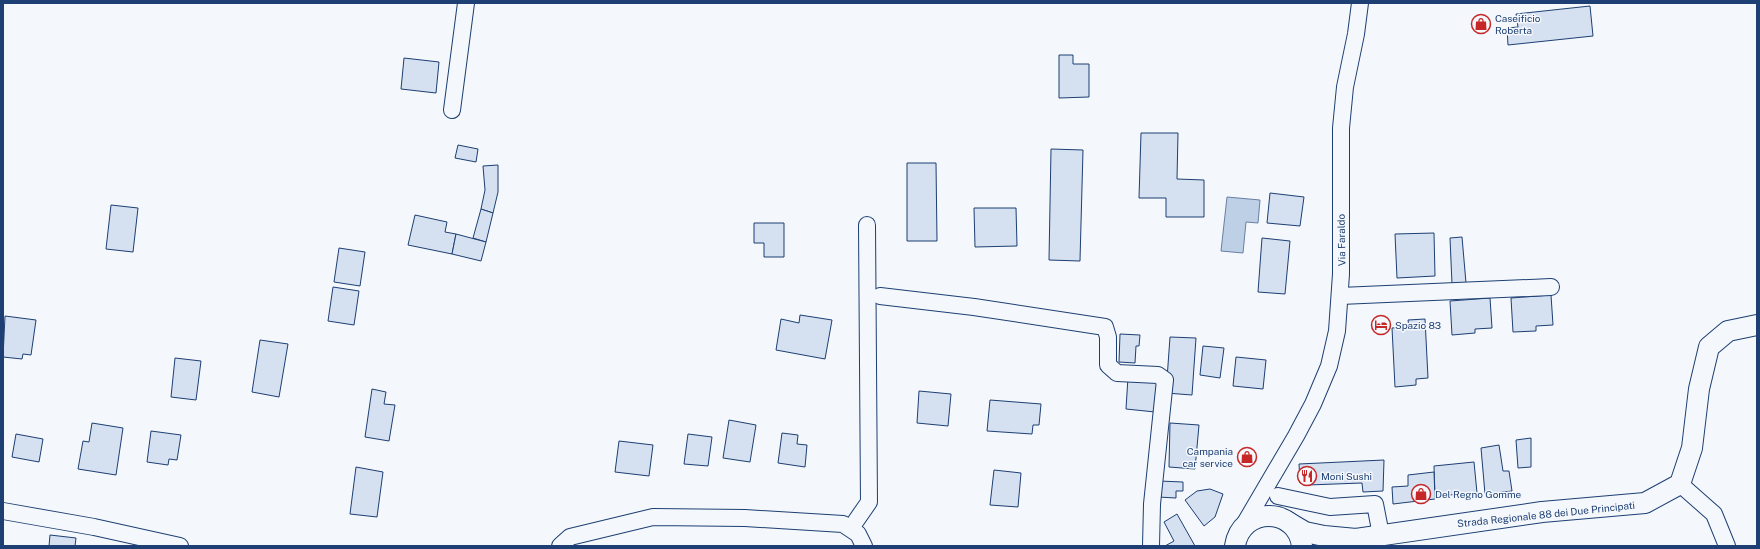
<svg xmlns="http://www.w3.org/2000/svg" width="1760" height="549" font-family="'Public Sans',sans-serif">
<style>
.water{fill:#bed0e5;stroke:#687fa3}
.building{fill:#d5e0f0;stroke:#1d3f73}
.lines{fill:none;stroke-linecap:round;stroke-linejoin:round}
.minor-casing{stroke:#1d3f73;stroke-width:18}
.major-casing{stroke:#1d3f73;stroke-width:22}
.minor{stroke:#f4f7fb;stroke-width:16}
.major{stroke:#f4f7fb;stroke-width:20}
.labels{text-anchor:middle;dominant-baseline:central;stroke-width:3;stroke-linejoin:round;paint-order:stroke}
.poi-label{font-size:10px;fill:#1d3f73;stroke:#f4f7fb;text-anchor:start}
.street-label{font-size:10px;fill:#1d3f73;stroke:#f4f7fb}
</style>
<rect width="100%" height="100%" fill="#f4f7fb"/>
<path class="water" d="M1227 197 1260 200 1258 223 1246 222 1243 253 1221 251Z"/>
<g class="building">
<path d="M1590 6 1593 36 1508 45 1507 28 1518 27 1516 14Z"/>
<path d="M1059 55H1073V64H1089V97L1059 98Z"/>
<path d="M404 58 439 62 436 93 401 89Z"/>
<path d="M1141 133H1178L1177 179 1204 180V217H1166V198H1139Z"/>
<path d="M458 145 478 149 476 162 455 158Z"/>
<path d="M1051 149 1083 150 1080 261 1049 260Z"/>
<path d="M907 163H936L937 241H907Z"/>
<path d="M498 165V192L493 213 481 209 485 190 483 166Z"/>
<path d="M1270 193 1304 197 1300 226 1267 223Z"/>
<path d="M111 205 138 208 133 252 106 249Z"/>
<path d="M974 208H1016L1017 246 975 247Z"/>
<path d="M481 209 493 213 486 242 473 238Z"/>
<path d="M415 215 447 222 445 232 456 234 452 254 408 245Z"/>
<path d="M754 223H784V257H764V243H754Z"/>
<path d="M1434 233 1435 276 1397 278 1395 234Z"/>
<path d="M456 234 486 242 481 261 452 254Z"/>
<path d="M1462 237 1466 283 1452 284 1450 238Z"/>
<path d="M1262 238 1290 241 1285 294 1258 292Z"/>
<path d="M339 248 365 252 360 286 334 282Z"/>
<path d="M333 287 359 291 354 325 328 321Z"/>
<path d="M1551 295 1553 325 1536 326V331L1513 332 1511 298Z"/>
<path d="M1490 298 1492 328 1475 329V333L1452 335 1450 301Z"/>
<path d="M800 315 832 320 825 359 776 350 781 319 799 323Z"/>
<path d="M5 316 36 320 31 355 23 354 22 359 3 357Z"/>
<path d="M1425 319 1428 378 1416 379V385L1395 387 1392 328 1409 327 1408 320Z"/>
<path d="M1120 334 1140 335 1139 346H1136L1135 363 1119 362Z"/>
<path d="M1170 337 1196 338 1192 395 1166 393Z"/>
<path d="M260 340 288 344 279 397 252 392Z"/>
<path d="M1203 346 1224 348 1220 378 1200 375Z"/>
<path d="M1236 357 1266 360 1263 389 1233 386Z"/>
<path d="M175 358 201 361 196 400 171 397Z"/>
<path d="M1128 377 1157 380 1155 412 1126 409Z"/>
<path d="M372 389 386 392 384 404 395 405 389 441 365 437Z"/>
<path d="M919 391 951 394 948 426 917 423Z"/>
<path d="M990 400 1041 404 1039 425H1033L1032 434 987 431Z"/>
<path d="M729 420 756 425 750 462 723 458Z"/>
<path d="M92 423 123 428 116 475 78 469 83 441 89 442Z"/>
<path d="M1170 423 1199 425 1195 469 1169 467Z"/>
<path d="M151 431 181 435 177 460 169 459 168 465 147 462Z"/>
<path d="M782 433 798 435 797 444 807 445 805 467 778 463Z"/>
<path d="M16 434 43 439 39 462 12 457Z"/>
<path d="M688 434 712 437 708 466 684 464Z"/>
<path d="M1531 438V467L1518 468 1516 440Z"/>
<path d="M619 441 653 445 649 476 615 472Z"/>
<path d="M1499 445 1503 471H1509L1512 491 1485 494 1481 448Z"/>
<path d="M1384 460 1383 491 1363 492 1362 483 1308 485 1300 483 1299 464Z"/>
<path d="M1474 462 1477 493 1435 496 1434 466Z"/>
<path d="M356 467 383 472 377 517 350 514Z"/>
<path d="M994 470 1021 473 1018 507 990 505Z"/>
<path d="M1434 472 1435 499 1393 504 1392 487 1408 486V475Z"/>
<path d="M1159 481 1183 482V491H1176V498L1158 497Z"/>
<path d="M1210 489 1223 494 1215 517 1204 526 1185 500 1197 491Z"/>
<path d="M1177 514 1195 546H1165L1174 541 1164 522Z"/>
<path d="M50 535 76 538 75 546H49Z"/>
</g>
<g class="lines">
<defs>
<g id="minor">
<path d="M452 110 466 3"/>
<path d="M880 296 974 307 1105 327 1108 337V365L1117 373 1158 375 1165 380 1152 504 1151 546"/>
<path d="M1340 296 1551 287"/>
<path d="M1680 484 1714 514 1727 546"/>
<path d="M1278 496 1330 507 1375 504 1381 535"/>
<path d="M3 511 94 527 180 546"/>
<path d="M851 528 869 502 867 225"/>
<path d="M1242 528 1296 436 1313 404 1329 366 1337 331 1341 274V128L1345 87 1356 34 1360 3"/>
<path d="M560 546 570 537 653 517 745 518 843 524 858 534 864 546"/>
</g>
<g id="major">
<path d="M1288 522 1305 532 1324 536 1356 539 1542 512 1645 503 1680 484 1692 448 1699 389 1709 347 1728 331 1757 325"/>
<path d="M1235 546C1241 506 1297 506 1302 546"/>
</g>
</defs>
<use href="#minor" class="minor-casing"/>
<use href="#major" class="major-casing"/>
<use href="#minor" class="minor"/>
<use href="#major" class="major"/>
</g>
<defs>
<symbol id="shop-ring" viewBox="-11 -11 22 22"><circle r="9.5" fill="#f4f7fb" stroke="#c62828" stroke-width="1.5"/><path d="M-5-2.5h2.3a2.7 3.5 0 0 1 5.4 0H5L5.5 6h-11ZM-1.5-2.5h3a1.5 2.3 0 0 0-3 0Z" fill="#c62828"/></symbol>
<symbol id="hotel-ring" viewBox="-11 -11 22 22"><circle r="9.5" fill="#f4f7fb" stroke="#c62828" stroke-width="1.5"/><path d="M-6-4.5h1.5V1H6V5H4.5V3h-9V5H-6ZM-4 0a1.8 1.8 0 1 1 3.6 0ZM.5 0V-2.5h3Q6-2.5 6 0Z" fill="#c62828"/></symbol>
<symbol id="restaurant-ring" viewBox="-11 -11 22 22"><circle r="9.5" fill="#f4f7fb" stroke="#c62828" stroke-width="1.5"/><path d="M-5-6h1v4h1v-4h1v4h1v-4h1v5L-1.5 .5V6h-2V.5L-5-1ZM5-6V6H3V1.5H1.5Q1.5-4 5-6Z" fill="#c62828"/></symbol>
</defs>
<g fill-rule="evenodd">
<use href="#shop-ring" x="1470" y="13" width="22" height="22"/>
<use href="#hotel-ring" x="1370" y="314" width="22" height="22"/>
<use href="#shop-ring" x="1236" y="446" width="22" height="22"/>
<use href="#restaurant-ring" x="1296" y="465" width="22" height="22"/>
<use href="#shop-ring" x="1410" y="483" width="22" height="22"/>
</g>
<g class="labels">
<g class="poi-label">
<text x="1495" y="18">Caseificio<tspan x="1495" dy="12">Roberta</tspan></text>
<text x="1395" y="325">Spazio 83</text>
<text x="1233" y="451" text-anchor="end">Campania<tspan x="1233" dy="12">car service</tspan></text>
<text x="1321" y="476">Moni Sushi</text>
<text x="1435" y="494">Del Regno Gomme</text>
</g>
<g class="street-label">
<text transform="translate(1341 240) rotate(-91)">Via Faraldo</text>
<text transform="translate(1546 514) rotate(-6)">Strada Regionale 88 dei Due Principati</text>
</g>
</g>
<rect width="1760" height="549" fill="none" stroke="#1d3f73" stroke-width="8"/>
</svg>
